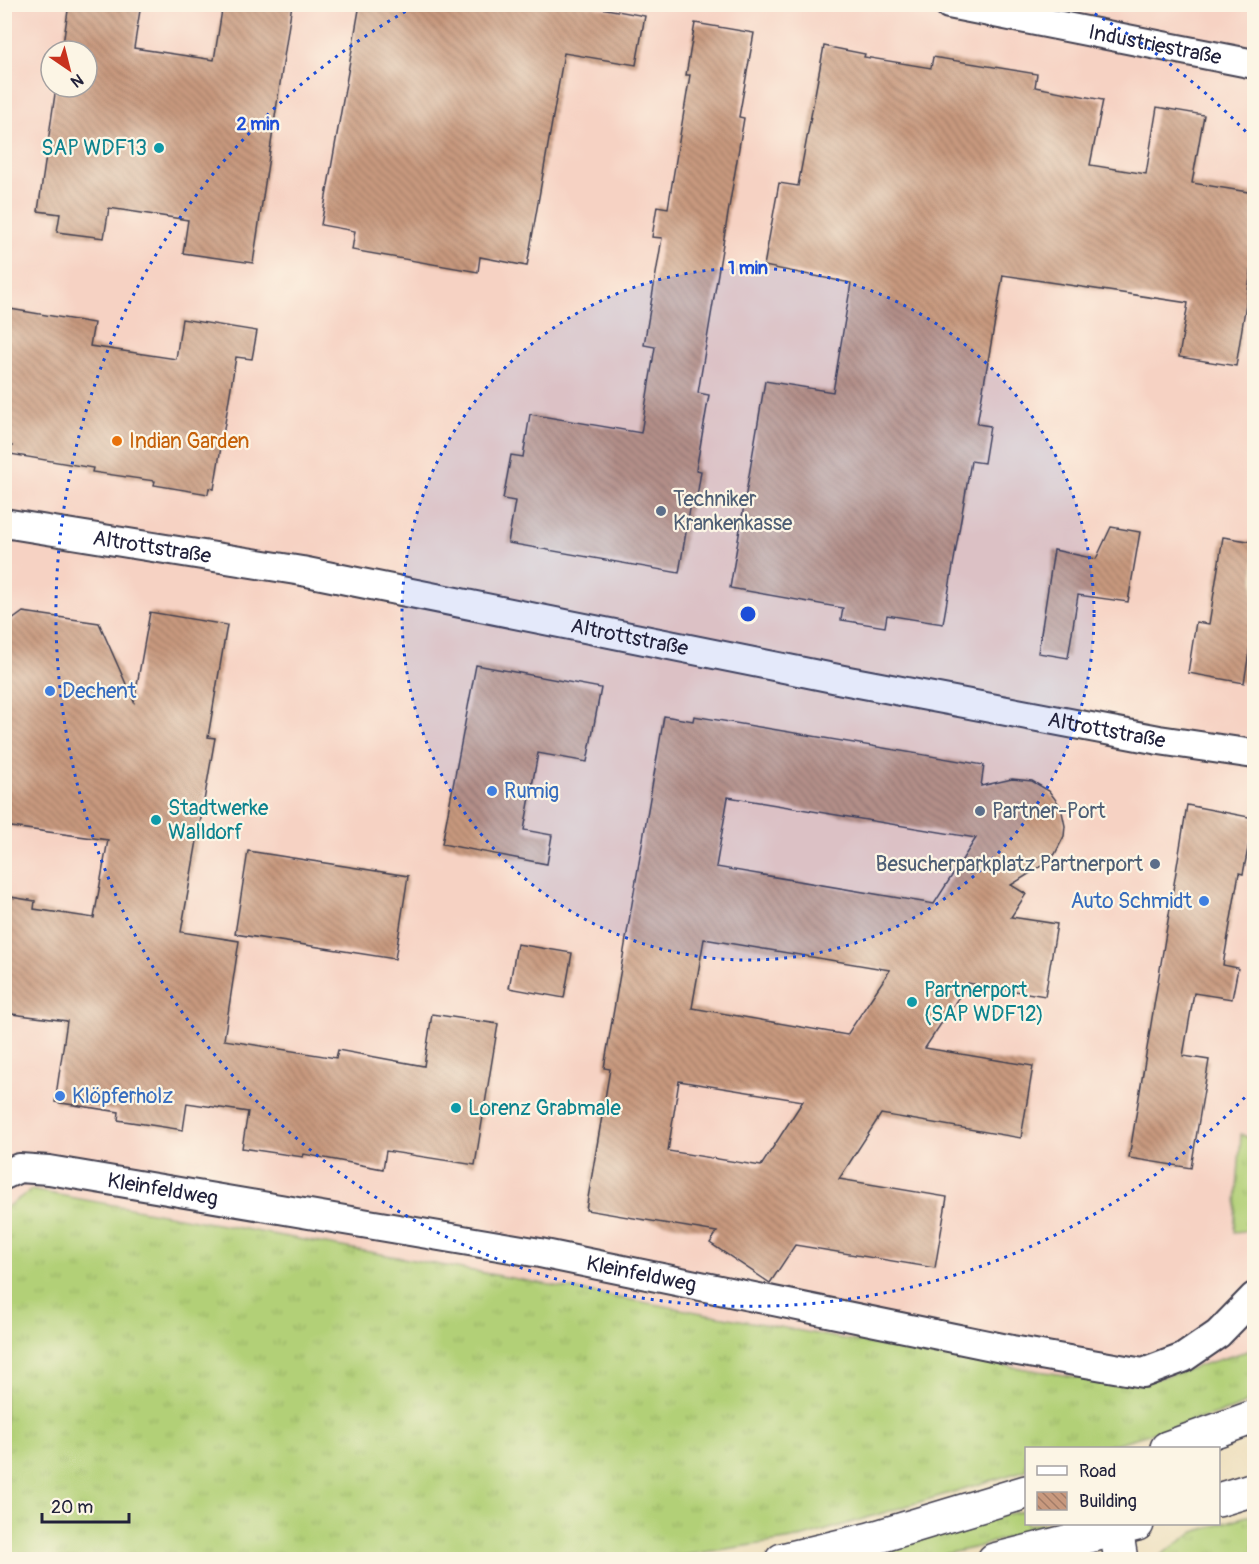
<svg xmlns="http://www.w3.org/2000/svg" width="1259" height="1564" font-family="Pangolin,sans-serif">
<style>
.built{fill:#f6d2c3;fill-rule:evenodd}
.grass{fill:url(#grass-tufts);stroke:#6a7959;stroke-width:1.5}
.building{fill:url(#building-back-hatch);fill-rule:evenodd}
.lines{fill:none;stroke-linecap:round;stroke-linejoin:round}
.minor-casing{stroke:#403e4e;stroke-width:32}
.tertiary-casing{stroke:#403e4e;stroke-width:36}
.primary-casing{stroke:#403e4e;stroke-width:36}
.minor{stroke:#fff;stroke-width:28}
.tertiary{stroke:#fff;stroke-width:33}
.primary{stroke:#fff;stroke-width:33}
.ring{fill:none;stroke:#1d4ed8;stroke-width:3;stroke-dasharray:3 6}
.culture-dot{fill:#0f9aa8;stroke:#fcf5e5;stroke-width:2}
.food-dot{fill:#e8710a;stroke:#fcf5e5;stroke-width:2}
.service-dot{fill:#5c6f8a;stroke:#fcf5e5;stroke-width:2}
.shop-dot{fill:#3f7fe0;stroke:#fcf5e5;stroke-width:2}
.labels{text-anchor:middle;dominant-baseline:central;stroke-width:4.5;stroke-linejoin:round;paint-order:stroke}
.street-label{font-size:21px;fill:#22223b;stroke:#fcf5e5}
.culture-label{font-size:21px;fill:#0d838f;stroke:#fcf5e5;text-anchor:start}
.food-label{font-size:21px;fill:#c56008;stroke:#fcf5e5;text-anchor:start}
.service-label{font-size:21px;fill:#4e5e75;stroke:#fcf5e5;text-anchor:start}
.shop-label{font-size:21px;fill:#366cbe;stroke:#fcf5e5;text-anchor:start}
.centre{fill:#1d4ed8;stroke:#fcf5e5;stroke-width:3}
.ring-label{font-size:18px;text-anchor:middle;font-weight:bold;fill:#1d4ed8;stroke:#fcf5e5;stroke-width:4.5;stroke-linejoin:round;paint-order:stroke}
</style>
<defs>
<pattern id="grass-tufts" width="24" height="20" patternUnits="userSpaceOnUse" patternTransform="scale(1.5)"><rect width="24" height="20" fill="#b2d077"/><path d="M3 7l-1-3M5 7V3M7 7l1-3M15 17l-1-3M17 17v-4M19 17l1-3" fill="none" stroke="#99b268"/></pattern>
<pattern id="building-back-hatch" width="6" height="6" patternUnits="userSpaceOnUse" patternTransform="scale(1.5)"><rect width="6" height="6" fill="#c8997e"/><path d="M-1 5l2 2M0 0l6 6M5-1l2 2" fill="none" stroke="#a27c68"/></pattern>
</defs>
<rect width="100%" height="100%" fill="#fcf5e5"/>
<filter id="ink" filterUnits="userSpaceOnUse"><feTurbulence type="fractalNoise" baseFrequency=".0167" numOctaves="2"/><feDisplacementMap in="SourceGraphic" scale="12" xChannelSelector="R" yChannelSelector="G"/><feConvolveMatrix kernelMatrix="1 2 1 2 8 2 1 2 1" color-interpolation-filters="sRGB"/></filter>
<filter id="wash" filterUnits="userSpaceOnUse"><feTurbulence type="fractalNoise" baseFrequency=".008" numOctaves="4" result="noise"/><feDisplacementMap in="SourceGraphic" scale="24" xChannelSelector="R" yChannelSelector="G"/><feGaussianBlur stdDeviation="1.35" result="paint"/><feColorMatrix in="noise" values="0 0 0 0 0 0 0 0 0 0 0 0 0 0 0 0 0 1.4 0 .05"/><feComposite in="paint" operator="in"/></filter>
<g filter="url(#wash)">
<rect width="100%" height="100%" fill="#eddebb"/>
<path class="built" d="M5 5H1254V1141L1241 1134 1234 1232 1254 1230V1349L1139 1384 1089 1379 888 1347 31 1190 5 1209ZM51 51H87V87H51Z"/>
<g class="grass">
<path d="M1241 1134 1254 1141V1230L1234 1232Z"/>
<path d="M31 1190 888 1347 1089 1379 1139 1384 1254 1349V1400L1231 1410 1101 1448H1026V1470L800 1538 679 1556 602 1560 5 1559 4 1209Z"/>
<path d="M1024 1511H1026V1524H1050L977 1547 922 1559 852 1560 1002 1515Z"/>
<path d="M1254 1514V1559H1157L1158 1557 1194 1532Z"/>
</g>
<g id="blocks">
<g class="building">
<path d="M69 4H141L134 48 214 60 223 4H292L253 263 183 253 188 220 109 208 104 238 57 232 60 214 38 211 56 87H87V51H62Z"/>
<path d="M360 4H579L645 16 636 65 564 53 527 266 480 257 478 272 352 250 355 231 321 225Z"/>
<path d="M695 23 754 33 739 117 744 118 698 393 709 395 696 470 701 471 697 497H692L679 573 508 543 515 501 503 499 511 455 523 457 530 414 641 433 655 347 644 345 662 238 652 237 657 206 668 208 690 75H686Z"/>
<path d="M824 46 865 54 864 57 931 68 933 57 1037 74 1035 87 1103 100 1090 165 1146 174 1157 107 1204 115 1192 183 1254 193V253L1236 366 1179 357 1188 303 1003 275 977 424 990 426 984 463 971 461 943 624 887 615 885 627 841 620 843 608 730 588 765 381 833 392 851 283 764 266 779 183 798 186Z"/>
<path d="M4 308 94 323 90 346 176 359 182 319 257 331 252 359 236 357 214 489 209 488 208 494 154 485 155 481 92 472 93 468 10 454 12 446H4Z"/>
<path d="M1111 527 1140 532 1128 602 1078 595 1068 658 1038 653 1054 550 1096 559Z"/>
<path d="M1223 537 1254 542V622L1244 683 1188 673 1196 622 1209 624Z"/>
<path d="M23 612 99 623 134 702 150 612 227 625 208 737 215 738 181 932 239 941 224 1040 336 1058 338 1050 424 1066 432 1014 498 1024 475 1165 386 1151 383 1169 304 1154 303 1157 242 1148 248 1112 187 1103 183 1130 118 1120 119 1112 55 1102 67 1021 4 1013V896L35 901 34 909 94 918 108 840 4 826V626Z"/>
<path d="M476 665 601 688 587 762 538 753 524 830 552 835 547 864 442 844Z"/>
<path d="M664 716 693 721 694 716 984 765 981 786 1012 779 1032 781 1049 791 1061 807 1065 826 1064 836 1055 854 1048 862 1011 885 1026 894 1011 917 1057 924 1045 996 968 983 925 1048 1033 1066 1021 1138 881 1114 839 1179 947 1197 935 1268 795 1245 770 1283 710 1243 717 1232 586 1210 610 1069 604 1068ZM728 797 976 838 934 904 716 867ZM704 939 890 970 847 1035 692 1008ZM679 1081 803 1101 761 1166 668 1151Z"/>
<path d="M1187 805 1254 818 1243 874 1239 873 1223 965 1238 968 1232 999 1194 993 1183 1056 1209 1060 1191 1168 1129 1158Z"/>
<path d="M248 851 408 876 395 959 235 934Z"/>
<path d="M517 944 572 953 564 998 509 988Z"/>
</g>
</g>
</g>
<g filter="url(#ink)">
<use href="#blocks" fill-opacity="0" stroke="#403e4e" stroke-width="1.5"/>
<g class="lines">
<defs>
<g id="minor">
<path id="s1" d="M949 4 1254 64"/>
<path id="s2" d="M4 523 302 571 843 680 1159 740 1254 754"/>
<path id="s3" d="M4 1175 19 1168 49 1170 540 1253 1012 1350 1143 1373 1183 1358 1218 1334 1254 1297"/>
</g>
<path id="tertiary" d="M1112 1524 1116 1529 1121 1560"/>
<g id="primary">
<path d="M1167 1448 1254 1417"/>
<path d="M1218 1500 1254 1489"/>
<path d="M782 1560 870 1539 1026 1492"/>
<path d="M994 1560 1137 1524"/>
</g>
</defs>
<use href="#minor" class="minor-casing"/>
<use href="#tertiary" class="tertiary-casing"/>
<use href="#primary" class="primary-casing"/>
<use href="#minor" class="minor"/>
<use href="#tertiary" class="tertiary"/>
<use href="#primary" class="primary"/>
</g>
</g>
<circle cx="748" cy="614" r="346" fill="#1d4ed8" fill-opacity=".12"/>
<g class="ring">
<circle cx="748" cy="614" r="346"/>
<path d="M1251 1091A693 693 0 1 1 417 5M1079 5A693 693 0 0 1 1251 137"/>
</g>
<g class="culture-dot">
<circle cx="159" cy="148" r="6"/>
<circle cx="156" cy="820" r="6"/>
<circle cx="912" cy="1002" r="6"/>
<circle cx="456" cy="1108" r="6"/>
</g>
<circle class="food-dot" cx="117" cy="441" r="6"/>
<g class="service-dot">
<circle cx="661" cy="511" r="6"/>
<circle cx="980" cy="811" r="6"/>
<circle cx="1155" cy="864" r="6"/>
</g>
<g class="shop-dot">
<circle cx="50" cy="691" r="6"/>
<circle cx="492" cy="791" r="6"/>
<circle cx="1204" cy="901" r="6"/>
<circle cx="60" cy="1096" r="6"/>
</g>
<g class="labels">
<g class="street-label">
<text stroke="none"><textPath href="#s1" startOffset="210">Industriestraße</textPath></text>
<text stroke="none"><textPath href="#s2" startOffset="150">Altrottstraße</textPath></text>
<text stroke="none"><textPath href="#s2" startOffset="636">Altrottstraße</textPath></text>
<text stroke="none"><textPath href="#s2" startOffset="1122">Altrottstraße</textPath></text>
<text stroke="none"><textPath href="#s3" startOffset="162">Kleinfeldweg</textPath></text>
<text stroke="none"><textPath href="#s3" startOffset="648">Kleinfeldweg</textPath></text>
</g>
<g class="culture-label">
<text x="147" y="148" text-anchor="end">SAP WDF13</text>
<text x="168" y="808">Stadtwerke<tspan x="168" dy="24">Walldorf</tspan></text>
<text x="924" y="990">Partnerport<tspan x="924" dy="24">(SAP WDF12)</tspan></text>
<text x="468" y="1108">Lorenz Grabmale</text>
</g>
<g class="food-label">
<text x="129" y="441">Indian Garden</text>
</g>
<g class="service-label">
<text x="673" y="499">Techniker<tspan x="673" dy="24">Krankenkasse</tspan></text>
<text x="992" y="811">Partner-Port</text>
<text x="1143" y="864" text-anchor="end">Besucherparkplatz Partnerport</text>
</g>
<g class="shop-label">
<text x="62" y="691">Dechent</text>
<text x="504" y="791">Rumig</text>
<text x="1192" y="901" text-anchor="end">Auto Schmidt</text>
<text x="72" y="1096">Klöpferholz</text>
</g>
</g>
<circle cx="748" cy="614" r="9" class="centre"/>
<g class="ring-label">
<text x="258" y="130">2 min</text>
<text x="748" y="274">1 min</text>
</g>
<rect width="1259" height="1564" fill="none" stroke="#fcf5e5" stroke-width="24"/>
<rect x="1025" y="1447" width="195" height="78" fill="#fcf5e5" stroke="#a5a1a1" stroke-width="1.5"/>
<rect x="1037" y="1466" width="30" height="9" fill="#ffffff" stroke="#a5a1a1" stroke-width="1.5"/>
<text x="1079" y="1477" font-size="18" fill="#22223b">Road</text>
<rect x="1037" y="1492" width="30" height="18" fill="url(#building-back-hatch)" stroke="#a5a1a1" stroke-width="1.5"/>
<text x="1079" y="1507" font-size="18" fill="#22223b">Building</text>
<g transform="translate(69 69) rotate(145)"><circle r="28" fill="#fcf5e5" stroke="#a5a1a1" stroke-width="1.5"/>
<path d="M0-4.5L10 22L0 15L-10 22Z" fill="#c8321e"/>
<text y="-9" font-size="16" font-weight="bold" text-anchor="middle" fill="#22223b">N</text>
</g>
<path d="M42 1513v9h87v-9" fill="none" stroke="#22223b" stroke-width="3"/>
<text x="51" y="1513" font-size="18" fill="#22223b" stroke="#fcf5e5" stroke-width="4.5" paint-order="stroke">20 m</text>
</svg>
